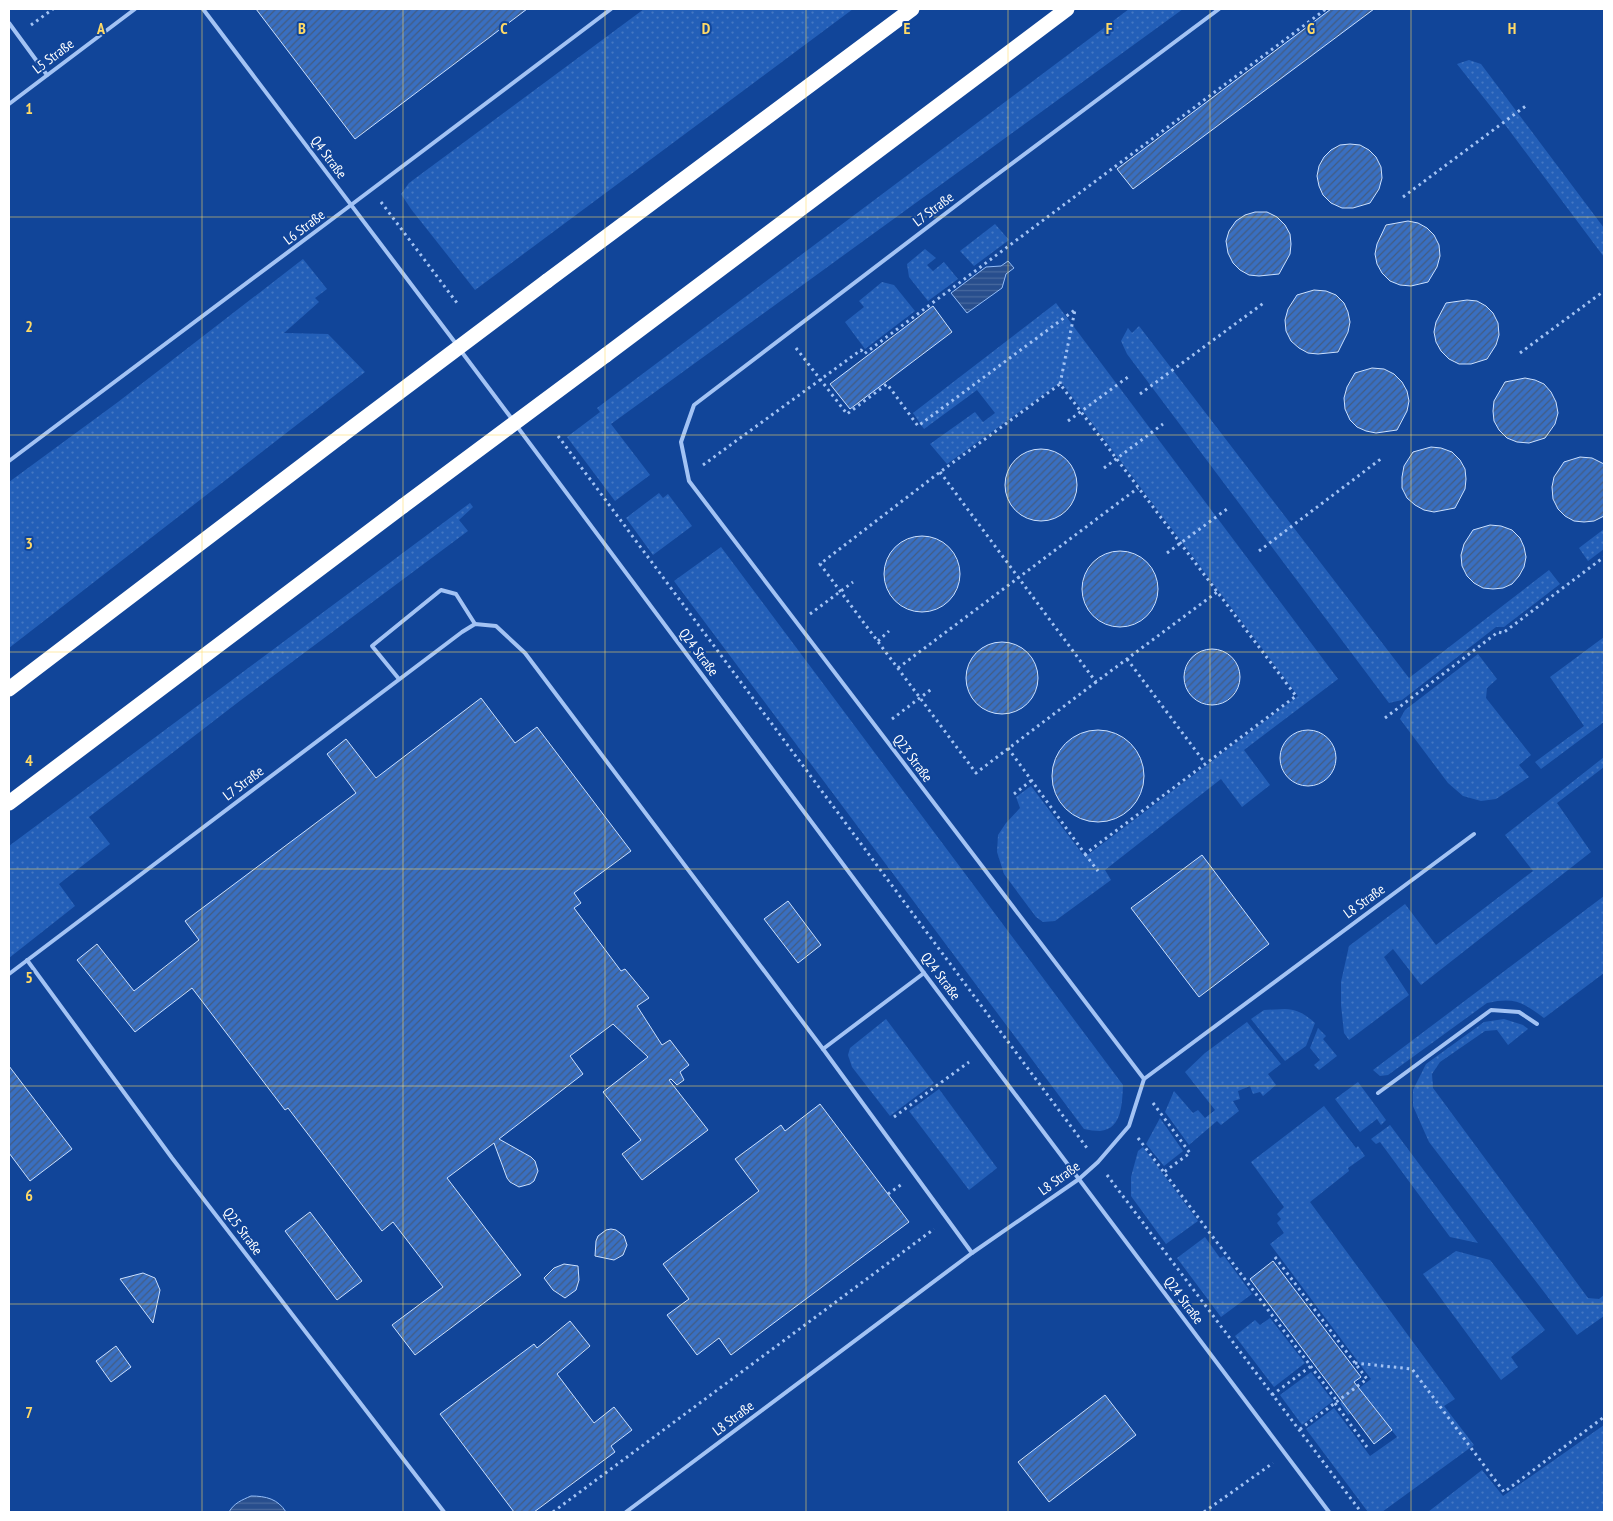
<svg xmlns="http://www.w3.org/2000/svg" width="1613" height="1521" font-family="'PT Sans Narrow',sans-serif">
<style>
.green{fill:url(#green-dots)}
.water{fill:url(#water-rules);stroke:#94bdf8}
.building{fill:url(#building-hatch);stroke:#cbe0fe}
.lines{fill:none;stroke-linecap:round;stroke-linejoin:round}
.path{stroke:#a3c3f4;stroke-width:3;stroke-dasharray:2.5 4;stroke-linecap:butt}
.service{stroke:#a3c3f4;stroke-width:4}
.motorway{stroke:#fff;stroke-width:15}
.motorway-bridge{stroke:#fff;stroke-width:15}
.grid{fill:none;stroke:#ffda66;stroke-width:1;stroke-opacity:0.55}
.labels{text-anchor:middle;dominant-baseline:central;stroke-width:4;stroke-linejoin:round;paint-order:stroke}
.street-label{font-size:14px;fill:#fff;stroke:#114599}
.grid-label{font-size:16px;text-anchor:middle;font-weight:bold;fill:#ffda66;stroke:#114599;stroke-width:4;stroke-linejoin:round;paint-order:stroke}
</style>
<defs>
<pattern id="green-dots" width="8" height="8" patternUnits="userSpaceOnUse" patternTransform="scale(1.25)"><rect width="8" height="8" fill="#235fb8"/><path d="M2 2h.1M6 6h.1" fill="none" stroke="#4477c3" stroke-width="1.8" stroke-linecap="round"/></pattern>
<pattern id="water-rules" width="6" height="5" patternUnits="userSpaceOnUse" patternTransform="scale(1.25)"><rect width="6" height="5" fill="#284e8d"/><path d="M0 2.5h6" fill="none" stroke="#48699e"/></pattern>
<pattern id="building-hatch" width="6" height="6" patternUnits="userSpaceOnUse" patternTransform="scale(1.25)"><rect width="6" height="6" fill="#396fc1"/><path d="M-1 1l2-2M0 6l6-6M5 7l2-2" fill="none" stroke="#435c81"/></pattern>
</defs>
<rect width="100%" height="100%" fill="#114599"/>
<g class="green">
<path d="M644 9H853L475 290 411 209 401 194 409 183Z"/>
<path d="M1129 9H1183L611 424 650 475 615 501 567 437 600 412 597 408Z"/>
<path d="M1469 60 1481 64 1604 228V257L1503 122 1457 64Z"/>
<path d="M995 224 1009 240 974 266 960 251Z"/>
<path d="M925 249 936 258 927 265 933 271 944 262 958 279 928 301 909 277 907 264Z"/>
<path d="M303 259 327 289 315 298 319 302 284 333 328 334 365 372 9 648V482L118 402Z"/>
<path d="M882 282 894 285 915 311 865 349 845 322 864 307 859 301Z"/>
<path d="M1056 303 1338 679 1244 750 1270 785 1242 807 1221 779 1105 870 1111 880 1055 921 1043 922 1036 917 1004 874 997 852 998 835 1006 823 1020 808 1016 797 1031 786 1084 856 1089 854 1298 696 1061 382 947 464 930 444 975 412 983 422 995 413 977 390 924 429 913 413Z"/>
<path d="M1139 326 1409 678 1549 570 1560 584 1504 627H1496L1402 700 1389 703 1127 354 1121 341 1128 328 1132 333Z"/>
<path d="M659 493 663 498 668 494 692 526 653 555 626 518Z"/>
<path d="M470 503 473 507 459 520 468 531 241 700 89 817 110 844 59 884 75 906 9 958V846Z"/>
<path d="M1604 529V549L1588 561 1579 548Z"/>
<path d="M721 547 1123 1085C1122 1101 1123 1129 1100 1131 1095 1131 1089 1130 1084 1129L674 581Z"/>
<path d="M1604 637V722L1541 769 1535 762 1584 726 1550 677Z"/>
<path d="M1478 654 1497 679 1487 688 1486 698 1531 755 1519 765 1529 777 1496 799 1481 801 1463 796 1448 783 1400 719 1405 710Z"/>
<path d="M1604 757V767L1557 803 1591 852 1421 985 1393 949 1384 957 1409 995 1349 1040 1344 1033 1341 1005V982L1349 946 1405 904 1436 945 1533 871 1505 835Z"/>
<path d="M1604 896V973L1544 1018C1522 1002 1515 997 1487 1003L1388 1075 1380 1076 1373 1070Z"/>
<path d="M1285 1009C1297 1009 1306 1015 1315 1023L1306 1046 1285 1061 1251 1019 1264 1010Z"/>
<path d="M886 1019 934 1083 890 1116 852 1067 848 1055 850 1048Z"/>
<path d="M1504 1019 1523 1025 1528 1029 1508 1045 1497 1030 1485 1031 1440 1062 1432 1074 1433 1088 1588 1298 1599 1299 1604 1295V1316L1577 1335 1429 1142 1413 1106V1090L1426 1064 1484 1022Z"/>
<path d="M1247 1022 1281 1064 1268 1074 1276 1085 1263 1096 1260 1092 1253 1094 1250 1086 1238 1091 1240 1099 1233 1101 1239 1111 1221 1125 1217 1121 1189 1145 1165 1112 1174 1091 1193 1113 1198 1110 1205 1118 1215 1110 1185 1072 1205 1053Z"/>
<path d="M1318 1028 1326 1036 1323 1039 1337 1056 1319 1070 1314 1065 1320 1060 1310 1048Z"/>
<path d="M1358 1082 1386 1120 1381 1125 1377 1119 1360 1132 1335 1099Z"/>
<path d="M939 1089 997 1168 969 1190 909 1111Z"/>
<path d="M1324 1106 1356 1148 1358 1146 1365 1156 1348 1168 1349 1171 1310 1202 1455 1399 1444 1406 1474 1445 1382 1512H1368L1306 1429 1334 1408 1370 1456 1397 1437 1368 1400 1348 1415 1340 1403 1371 1379 1270 1244 1284 1233 1277 1223 1281 1219 1277 1214 1284 1207 1251 1162Z"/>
<path d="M1160 1118 1183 1151 1164 1166 1146 1144Z"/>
<path d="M1390 1125 1478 1243 1450 1237 1380 1142 1376 1144 1371 1139Z"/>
<path d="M1143 1147 1198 1221 1166 1244 1131 1196V1177L1138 1151Z"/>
<path d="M1205 1237 1220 1258 1224 1256 1252 1294 1221 1317 1177 1258Z"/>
<path d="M1456 1251 1490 1260 1545 1330 1511 1357 1518 1367 1501 1380 1423 1274Z"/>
<path d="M1270 1318 1305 1363 1274 1387 1235 1336 1255 1320 1260 1325Z"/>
<path d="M1311 1372 1333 1401 1302 1425 1280 1395Z"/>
<path d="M1604 1425V1512H1428L1482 1470 1503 1496Z"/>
</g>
<g class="water">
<path d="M1008 261 1014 268 1006 274 1002 288 967 313 951 293 986 267 1001 266Z"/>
<path d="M251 1496C266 1496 278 1499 286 1512H229C234 1503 242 1500 251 1496Z"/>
</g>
<g class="building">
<path d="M256 9H527L355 139Z"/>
<path d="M1331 9H1374L1133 189 1117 169Z"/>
<path d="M1350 144 1360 145 1369 150 1376 157 1381 167 1382 178 1379 189 1370 203 1353 208H1342L1331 203 1323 195 1319 186 1317 176 1319 166 1324 157 1331 150 1340 145Z"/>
<path d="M1255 212H1267L1277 217 1285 225 1290 234 1291 244 1290 254 1279 274 1259 276 1249 275 1240 270 1233 263 1228 253 1226 241 1229 231 1236 221 1245 215Z"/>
<path d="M1408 221 1418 223 1427 228 1434 235 1439 245 1440 256 1437 267 1428 282 1411 286 1400 285 1390 281 1382 273 1377 264 1375 254 1377 244 1386 225Z"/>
<path d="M1314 290 1326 291 1336 295 1344 303 1348 312 1350 322 1348 332 1338 352 1318 354 1308 353 1299 348 1291 341 1286 331 1285 320 1288 309 1297 295Z"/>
<path d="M1467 300 1477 301 1486 306 1493 313 1498 323 1499 335 1496 345 1487 359 1471 364H1459L1449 359 1441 351 1436 342 1434 332 1436 322 1446 303Z"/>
<path d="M933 306 952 332 850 409 830 384Z"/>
<path d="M1372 368 1384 369 1394 374 1402 382 1407 391 1409 401 1407 411 1397 430 1376 433 1366 431 1357 427 1350 420 1345 409 1344 398 1347 387 1355 373Z"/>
<path d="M1525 378 1535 380 1544 384 1551 392 1556 402 1558 413 1555 424 1545 438 1529 443 1517 442 1507 438 1499 430 1494 421 1493 411 1494 401 1505 382Z"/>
<path d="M1431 447 1441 448 1452 452 1460 460 1465 469 1466 479 1465 489 1455 508 1434 512 1424 510 1415 505 1407 498 1402 488V477L1404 466 1413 452Z"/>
<circle cx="1041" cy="485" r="36"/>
<path d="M1580 457 1592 458 1604 464V516L1594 521 1584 522 1574 521 1565 516 1558 509 1553 499 1552 487 1554 477 1564 462Z"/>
<path d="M1490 525 1501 526 1512 530 1520 538 1524 547 1526 557 1524 567 1519 576 1512 584 1503 588 1493 589 1483 588 1474 583 1467 576 1462 566 1461 555 1464 544 1473 530Z"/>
<circle cx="922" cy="574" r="38"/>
<circle cx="1120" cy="589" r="38"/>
<circle cx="1002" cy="678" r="36"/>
<circle cx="1212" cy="677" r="28"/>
<path d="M481 698 515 743 537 727 631 851 574 893 581 903 574 908 621 971 625 969 649 998 637 1006 662 1045 670 1040 689 1065 680 1072 684 1080 677 1085 671 1079 669 1080 708 1130 642 1180 622 1154 641 1140 603 1092 648 1057 613 1024 570 1056 583 1074 499 1139 531 1157 535 1161 538 1171 534 1181 530 1184 519 1187 510 1182 507 1178 494 1143 447 1178 521 1275 415 1355 392 1325 443 1287 393 1222 382 1231 288 1108 285 1110 192 988 135 1032 77 960 97 944 134 991 199 940 185 921 356 793 327 754 346 739 376 778Z"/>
<circle cx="1098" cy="776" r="46"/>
<circle cx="1308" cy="758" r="28"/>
<path d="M1202 855 1269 944 1199 997 1131 908Z"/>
<path d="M788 901 821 945 798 963 764 919Z"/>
<path d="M9 1066 72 1149 30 1181 9 1153Z"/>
<path d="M820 1104 909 1222 731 1355 719 1338 697 1355 667 1315 689 1299 663 1264 759 1191 735 1159 781 1125 785 1131Z"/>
<path d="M310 1212 362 1281 337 1300 285 1231Z"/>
<path d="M611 1229 616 1230 624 1236 627 1245 623 1255 614 1260 595 1256 596 1241 598 1236 606 1230Z"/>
<path d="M1273 1261 1361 1377 1354 1382 1392 1430 1374 1444 1250 1279Z"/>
<path d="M564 1264 578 1266 579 1280 576 1290 565 1298 553 1290 544 1278 554 1268Z"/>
<path d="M143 1273 155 1278 160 1290 153 1323 120 1279Z"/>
<path d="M570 1321 590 1346 557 1374 594 1423 614 1407 632 1430 611 1446 615 1452 534 1512H514L440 1414 534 1344 537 1348Z"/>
<path d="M116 1346 131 1367 111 1382 96 1361Z"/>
<path d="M1105 1395 1136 1435 1049 1502 1018 1462Z"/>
</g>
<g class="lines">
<g class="path">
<path d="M31 25 53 9"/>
<path d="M1403 197 1527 105"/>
<path d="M381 202 457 303"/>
<path d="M796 348 847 414 887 384 918 426 1076 309"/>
<path d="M1520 353 1604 291"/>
<path d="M1060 384 1075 310"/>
<path d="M1140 394 1265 302"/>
<path d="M1068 421 1128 377"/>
<path d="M558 436 1087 1148"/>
<path d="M703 465 861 350 864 354 1326 9"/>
<path d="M1104 468 1163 424"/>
<path d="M940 472 1096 682 1217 592"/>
<path d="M1259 551 1382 458"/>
<path d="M1167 553 1227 509"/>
<path d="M810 614 853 582"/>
<path d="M878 641 889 631"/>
<path d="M1127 659 1205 763"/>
<path d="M898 668 1138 488"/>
<path d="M1385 718 1498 632 1503 633 1604 557"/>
<path d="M892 719 933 688"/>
<path d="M1008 748 1085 854 1296 696 1060 384 940 472 820 564 976 773 1096 682"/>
<path d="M1014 794 1032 780"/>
<path d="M1085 854 1098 871"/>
<path d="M1153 1103 1190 1153 1164 1172"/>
<path d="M894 1117 969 1062"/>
<path d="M1138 1138 1337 1401"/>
<path d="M1107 1175 1361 1512"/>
<path d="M888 1194 902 1184"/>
<path d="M1275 1257 1367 1379 1299 1430"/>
<path d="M1355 1363 1412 1369 1504 1492 1604 1417"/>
<path d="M1272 1395 1311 1366"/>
<path d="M1335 1403 1367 1447"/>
<path d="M553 1512 934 1229"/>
<path d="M1204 1512 1273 1463"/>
</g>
<g class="service">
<path d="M203 9 457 345"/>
<path d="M9 23 47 75"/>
<path d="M9 104 135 9"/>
<path d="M461 351 512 419"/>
<path d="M516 425 924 973 1329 1512"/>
<path d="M9 461 351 205 611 9"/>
<path d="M399 679 372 646 441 590 456 594 475 624"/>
<path d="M27 960 172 1158 444 1512"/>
<path d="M9 974 462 632 475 624 496 626 525 653 823 1049 972 1253"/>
<path d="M823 1049 924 973"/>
<path d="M1144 1079 689 481 681 442 694 405 983 185 1219 9"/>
<path d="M1378 1093 1491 1010 1519 1012 1537 1024"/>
<path d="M626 1512 972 1253 1079 1179 1098 1162 1129 1126 1144 1079 1474 834"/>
</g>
<g class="motorway">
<path d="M547 281 912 9"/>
<path d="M606 355 1067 9"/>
<path d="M9 689 341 436"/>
<path d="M9 803 403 506"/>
</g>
<g class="motorway-bridge">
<path d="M341 436 547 281"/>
<path d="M403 506 606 355"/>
</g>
</g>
<path class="grid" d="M202 9V1512M403 9V1512M605 9V1512M806 9V1512M1008 9V1512M1210 9V1512M1411 9V1512M9 217H1604M9 435H1604M9 652H1604M9 869H1604M9 1086H1604M9 1304H1604"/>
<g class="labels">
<g class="street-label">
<text transform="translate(53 56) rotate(-37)">L5 Straße</text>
<text transform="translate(329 157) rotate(53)">Q4 Straße</text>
<text transform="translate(933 209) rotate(-37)">L7 Straße</text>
<text transform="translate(304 227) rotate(-37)">L6 Straße</text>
<text transform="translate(699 652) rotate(53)">Q24 Straße</text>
<text transform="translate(913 758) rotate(53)">Q23 Straße</text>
<text transform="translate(243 783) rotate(-37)">L7 Straße</text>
<text transform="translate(1364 901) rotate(-36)">L8 Straße</text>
<text transform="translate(941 976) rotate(53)">Q24 Straße</text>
<text transform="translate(1059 1178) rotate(-36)">L8 Straße</text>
<text transform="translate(243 1231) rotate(53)">Q25 Straße</text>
<text transform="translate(1184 1300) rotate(53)">Q24 Straße</text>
<text transform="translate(733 1418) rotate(-37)">L8 Straße</text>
</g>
</g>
<g class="grid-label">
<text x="101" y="34">A</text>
<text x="302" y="34">B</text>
<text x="504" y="34">C</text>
<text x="706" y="34">D</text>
<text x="907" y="34">E</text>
<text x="1109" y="34">F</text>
<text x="1311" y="34">G</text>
<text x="1512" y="34">H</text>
<text x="29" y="114">1</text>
<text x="29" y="332">2</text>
<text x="29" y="549">3</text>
<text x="29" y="766">4</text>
<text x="29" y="983">5</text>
<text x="29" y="1201">6</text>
<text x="29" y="1418">7</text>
</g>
<rect width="1613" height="1521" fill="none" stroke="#ffffff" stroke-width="20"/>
</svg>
